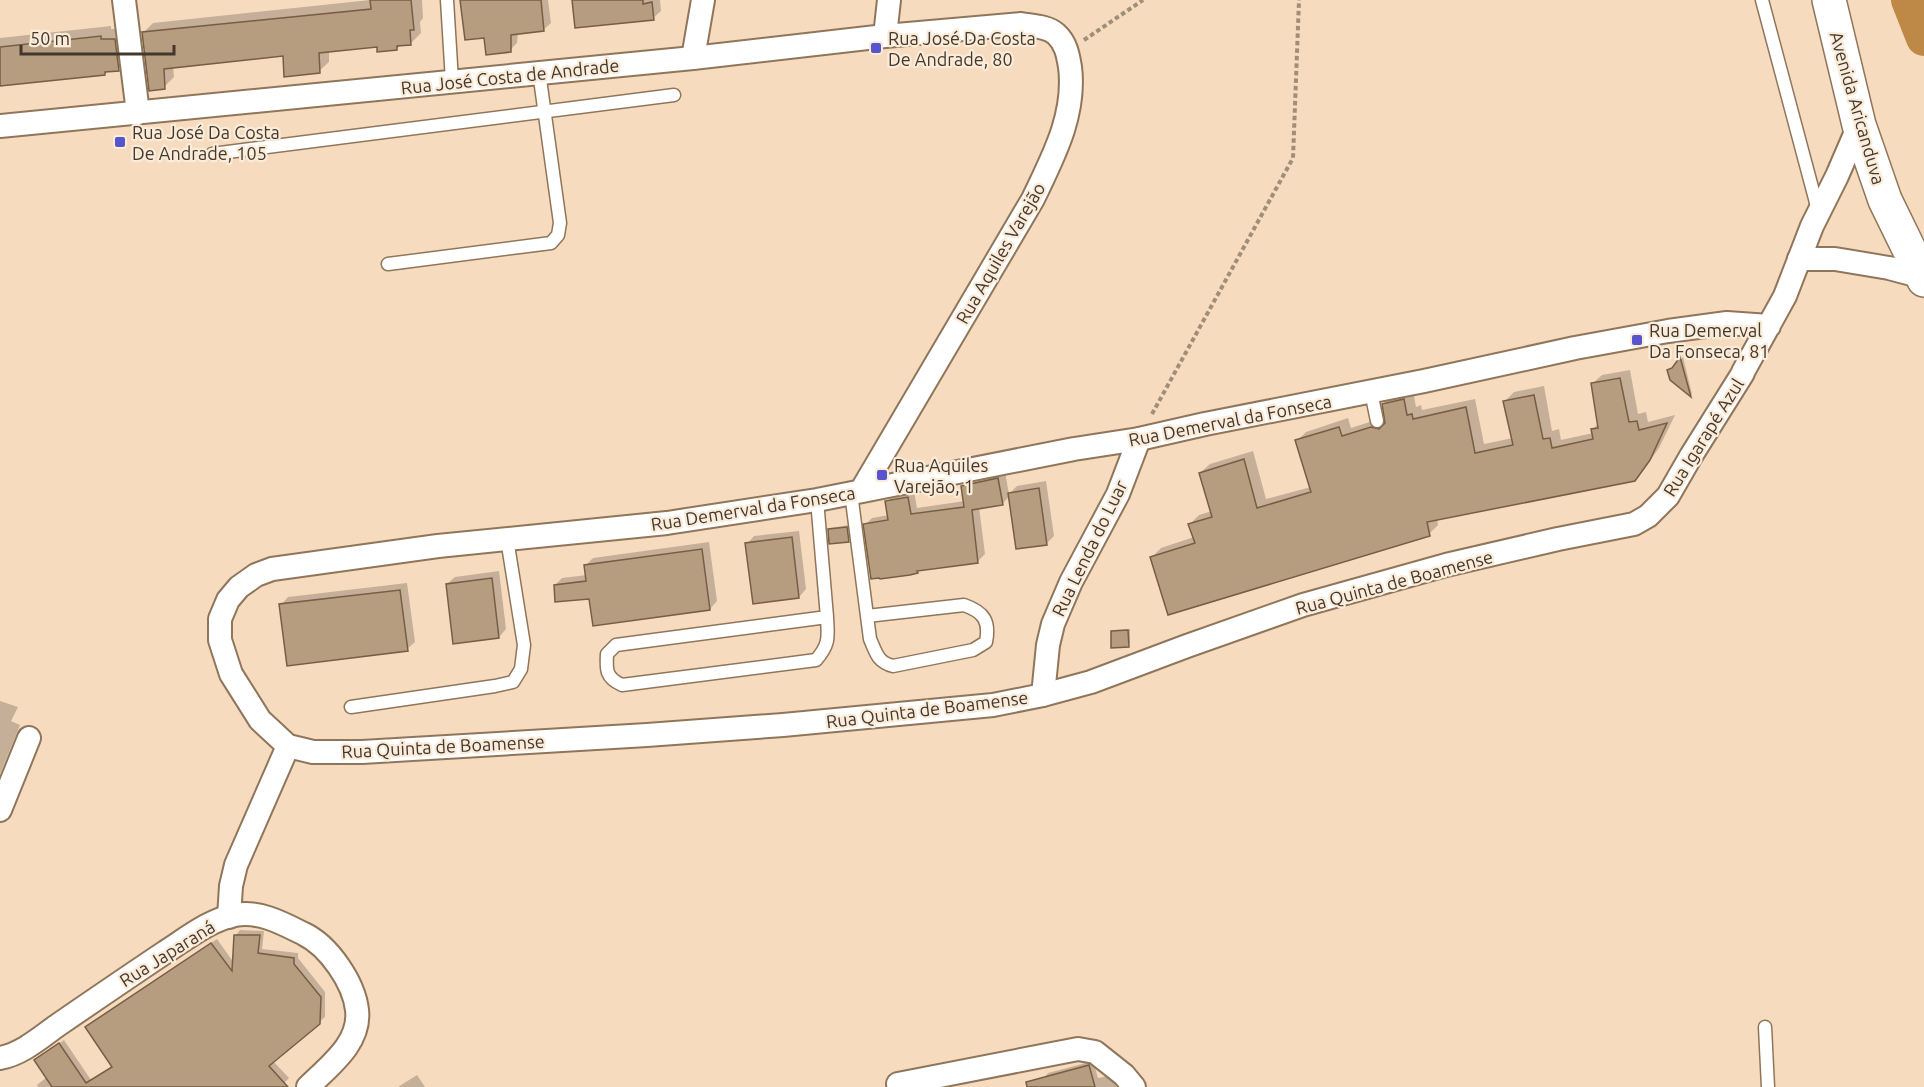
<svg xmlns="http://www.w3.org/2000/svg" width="1924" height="1087" font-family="Ubuntu,sans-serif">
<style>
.shadow{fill:#0003}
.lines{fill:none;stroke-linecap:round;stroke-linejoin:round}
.river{stroke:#be8847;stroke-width:36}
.building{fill:#b69d80;stroke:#765e44;stroke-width:1.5}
.service-casing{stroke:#8f765b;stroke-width:15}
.minor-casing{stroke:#8f765b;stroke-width:26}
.trunk-casing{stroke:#8f765b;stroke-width:36}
.path{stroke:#a18e79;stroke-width:4;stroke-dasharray:4.5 3;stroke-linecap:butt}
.service{stroke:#fff;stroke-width:12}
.minor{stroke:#fff;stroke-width:22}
.trunk{stroke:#fff;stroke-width:33}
.poi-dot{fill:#5855cc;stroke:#fbebd9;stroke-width:2}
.labels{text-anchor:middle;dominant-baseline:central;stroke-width:4.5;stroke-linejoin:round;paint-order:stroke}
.poi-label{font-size:18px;fill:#43382c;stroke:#fbebd9;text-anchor:start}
.street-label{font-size:18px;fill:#43382c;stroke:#fbebd9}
</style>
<rect width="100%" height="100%" fill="#f7dbbe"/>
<g class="shadow">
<path d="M370 0H422L423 18 420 22 421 33 411 43 401 44 397 49 378 45 329 50V62L319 71 285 54 173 66 174 77 164 87 143 33 153 23Z"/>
<path d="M462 0H548L551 23 543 30 518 33 517 43 510 50 485 37Z"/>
<path d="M574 0H660L661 11 653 18Z"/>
<path d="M111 26V29H125L129 59 118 69 108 70 105 73 0 84V38Z"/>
<path d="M1683 357 1692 394 1691 395 1671 379 1669 370 1675 367Z"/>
<path d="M1630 370 1638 414 1646 412 1648 422 1675 415 1659 448 1644 469 1634 479 1437 518 1438 525 1429 534 1152 557 1161 548 1194 537 1190 524 1199 515 1212 511 1200 473 1210 464 1253 451 1266 499 1311 487 1297 441 1306 432 1348 418 1351 428 1382 418 1386 419 1383 404 1393 395 1413 390 1416 407 1421 405 1422 410 1475 399 1484 444 1513 438 1504 402 1514 392 1544 386 1552 431 1559 429 1561 440 1593 433V429L1599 423 1592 384 1602 375Z"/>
<path d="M1005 472 1009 494 1017 486 1046 481 1054 536 1046 544 1010 496 1002 504 979 507 985 554 978 561 919 569 917 572 865 525 872 518 889 515 887 502 894 494 914 491 917 508 965 501 963 486 970 479Z"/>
<path d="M849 525 850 538 848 540 829 530 831 528Z"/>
<path d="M799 531 806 589 799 597 747 544 754 536Z"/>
<path d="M709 542 717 601 710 609 590 597 555 585 562 578 587 575 585 566 593 558Z"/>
<path d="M499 571 506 629 499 637 447 584 455 577Z"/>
<path d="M407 583 415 642 407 649 281 605 288 597Z"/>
<path d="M1130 629V643L1128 645 1113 632 1115 630Z"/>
<path d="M0 701 18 707 11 721 20 725 0 774Z"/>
<path d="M240 930 264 931 262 949 298 953V958L325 992V1017L273 1061 289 1078 280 1087H38L37 1085 47 1077 36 1060 64 1040 91 1080 113 1066 87 1027 217 939 234 963 236 935Z"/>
<path d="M1093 1061 1098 1078 1109 1076 1117 1087H1046L1044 1078 1048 1073Z"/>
<path d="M417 1075 425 1087H398Z"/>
</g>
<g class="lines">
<path class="river" d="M1909 0 1924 38"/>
</g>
<g class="building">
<path d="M370 0H411L414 30H410L411 45 397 46V50L377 52V47L319 53 320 73 284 77 283 56 164 69 165 89 149 91 142 32 371 9Z"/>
<path d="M460 0H541L544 31 511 35V52L486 55 484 38 465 40Z"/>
<path d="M572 0H643V4L652 2 654 20 575 28Z"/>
<path d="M101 36V39H115L119 71 105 72V75L0 86V47Z"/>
<path d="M1680 357 1691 397 1670 380 1667 370 1672 368Z"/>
<path d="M1620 378 1629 422 1637 421 1639 430 1667 423 1650 460 1635 481 1427 522 1430 536 1168 615 1150 557 1195 543 1188 524 1212 517 1199 473 1244 459 1257 508 1311 492 1295 440 1339 427 1342 436 1371 427 1379 429 1385 423 1382 404 1404 399 1407 415 1412 414 1413 419 1466 407 1475 453 1513 445 1503 401 1534 395 1543 439 1550 438 1552 448 1593 439 1591 429 1598 428 1591 383Z"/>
<path d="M998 478 1003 505 972 510 978 563 917 571 918 573 910 575 880 579 879 578 871 579 863 524 888 520 885 501 908 497 911 514 964 507 961 486Z"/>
<path d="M1039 488 1047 545 1016 549 1008 493Z"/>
<path d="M847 527 849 542 829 544 828 529Z"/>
<path d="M792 537 799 598 753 604 745 543Z"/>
<path d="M702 549 710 610 593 626 589 599 555 602 554 585 586 581 584 565Z"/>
<path d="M492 578 499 638 453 644 446 584Z"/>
<path d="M400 590 408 651 287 666 279 604Z"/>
<path d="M1128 630 1129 647 1111 648V631Z"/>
<path d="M234 935H260L258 953 294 958V964L321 997 320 1024 269 1066 288 1087H52L34 1060 59 1043 86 1083 112 1067 85 1027 211 943 232 971Z"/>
<path d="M1089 1065 1095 1087H1027L1026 1082Z"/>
</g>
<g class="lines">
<defs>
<g id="service">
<path d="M447 0 452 81"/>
<path d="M1762 0 1818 210"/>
<path d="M212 154 674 95"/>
<path d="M388 264 551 243 558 235 560 223 539 72"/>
<path d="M1371 392 1377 421"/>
<path d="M851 493 870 639C876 652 877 662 893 666L973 650 986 642C990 621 984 612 964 605L867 616"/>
<path d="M817 500 827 617 616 645 607 654C606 670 606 678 622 685L816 660C830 644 828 637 827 617"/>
<path d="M351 707 495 686 513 682 521 669 524 645 507 539"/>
<path d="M1765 1027 1768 1087"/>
</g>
<g id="minor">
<path d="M124 0 138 113"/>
<path d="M885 36 889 0"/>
<path d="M693 58 703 0"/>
<path d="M0 126 693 58 885 36 1021 24C1032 26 1047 26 1056 34 1066 43 1068 55 1070 67 1076 115 1053 157 1033 199L861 491"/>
<path d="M1799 259H1835L1889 268 1923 277"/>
<path d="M1769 326 1727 323 1668 331 1575 348 1424 381 1205 424 1139 439 1074 449 817 500 667 523 438 546 272 569 256 575 239 587 228 600 220 619V640L231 674 260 720 288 746 313 752H362L647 735 783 725 993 705 1043 695 1091 682 1187 646 1303 605 1446 565 1558 539 1634 524 1648 516 1668 496 1691 456 1743 373V372L1785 296 1812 226 1837 176 1859 125"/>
<path d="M1043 695 1048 645 1053 624 1071 582 1118 494 1139 439"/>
<path d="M0 810 29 738"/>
<path d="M229 917 231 886 236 865 288 746"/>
<path d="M0 1058C22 1054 41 1037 58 1025 93 1001 128 977 164 953 186 939 209 920 235 915 259 910 284 924 304 934 329 946 354 983 357 1010 361 1043 329 1066 308 1087"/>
<path d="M898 1084 1078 1049 1095 1052 1124 1075 1134 1087"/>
</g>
<path id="trunk" d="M1829 0 1859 125 1885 200 1924 280"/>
</defs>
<use href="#service" class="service-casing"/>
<use href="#minor" class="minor-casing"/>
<use href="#trunk" class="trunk-casing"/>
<g class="path">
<path d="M1084 40 1143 0"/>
<path d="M1152 414 1293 158 1299 0"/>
</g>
<use href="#service" class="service"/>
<use href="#minor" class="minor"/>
<use href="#trunk" class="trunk"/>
</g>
<g class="poi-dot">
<rect x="870" y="42" width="12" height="12" rx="3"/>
<rect x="114" y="136" width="12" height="12" rx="3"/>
<rect x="1631" y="334" width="12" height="12" rx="3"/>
<rect x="876" y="469" width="12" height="12" rx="3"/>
</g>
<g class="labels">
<g class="poi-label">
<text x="888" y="38">Rua José Da Costa<tspan x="888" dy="21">De Andrade, 80</tspan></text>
<text x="132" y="132">Rua José Da Costa<tspan x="132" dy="21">De Andrade, 105</tspan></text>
<text x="1649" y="330">Rua Demerval<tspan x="1649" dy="21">Da Fonseca, 81</tspan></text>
<text x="894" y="465">Rua Aquiles<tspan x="894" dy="21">Varejão, 1</tspan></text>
</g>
<g class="street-label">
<text transform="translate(510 76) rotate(-6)">Rua José Costa de Andrade</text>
<text transform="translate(1858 108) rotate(74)">Avenida Aricanduva</text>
<text transform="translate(1000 253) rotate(-60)">Rua Aquiles Varejão</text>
<text transform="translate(1230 420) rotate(-11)">Rua Demerval da Fonseca</text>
<text transform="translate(1703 437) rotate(-58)">Rua Igarapé Azul</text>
<text transform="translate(753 508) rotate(-9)">Rua Demerval da Fonseca</text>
<text transform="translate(1089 548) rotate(-64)">Rua Lenda do Luar</text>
<text transform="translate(1394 582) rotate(-15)">Rua Quinta de Boamense</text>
<text transform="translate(927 709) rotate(-7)">Rua Quinta de Boamense</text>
<text transform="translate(443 746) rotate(-3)">Rua Quinta de Boamense</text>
<text transform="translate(167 953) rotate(-32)">Rua Japaraná</text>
</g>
</g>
<path d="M21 45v9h153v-9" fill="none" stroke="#43382c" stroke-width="3"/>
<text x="30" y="45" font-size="18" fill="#43382c" stroke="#fbebd9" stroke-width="4.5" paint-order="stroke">50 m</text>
</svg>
